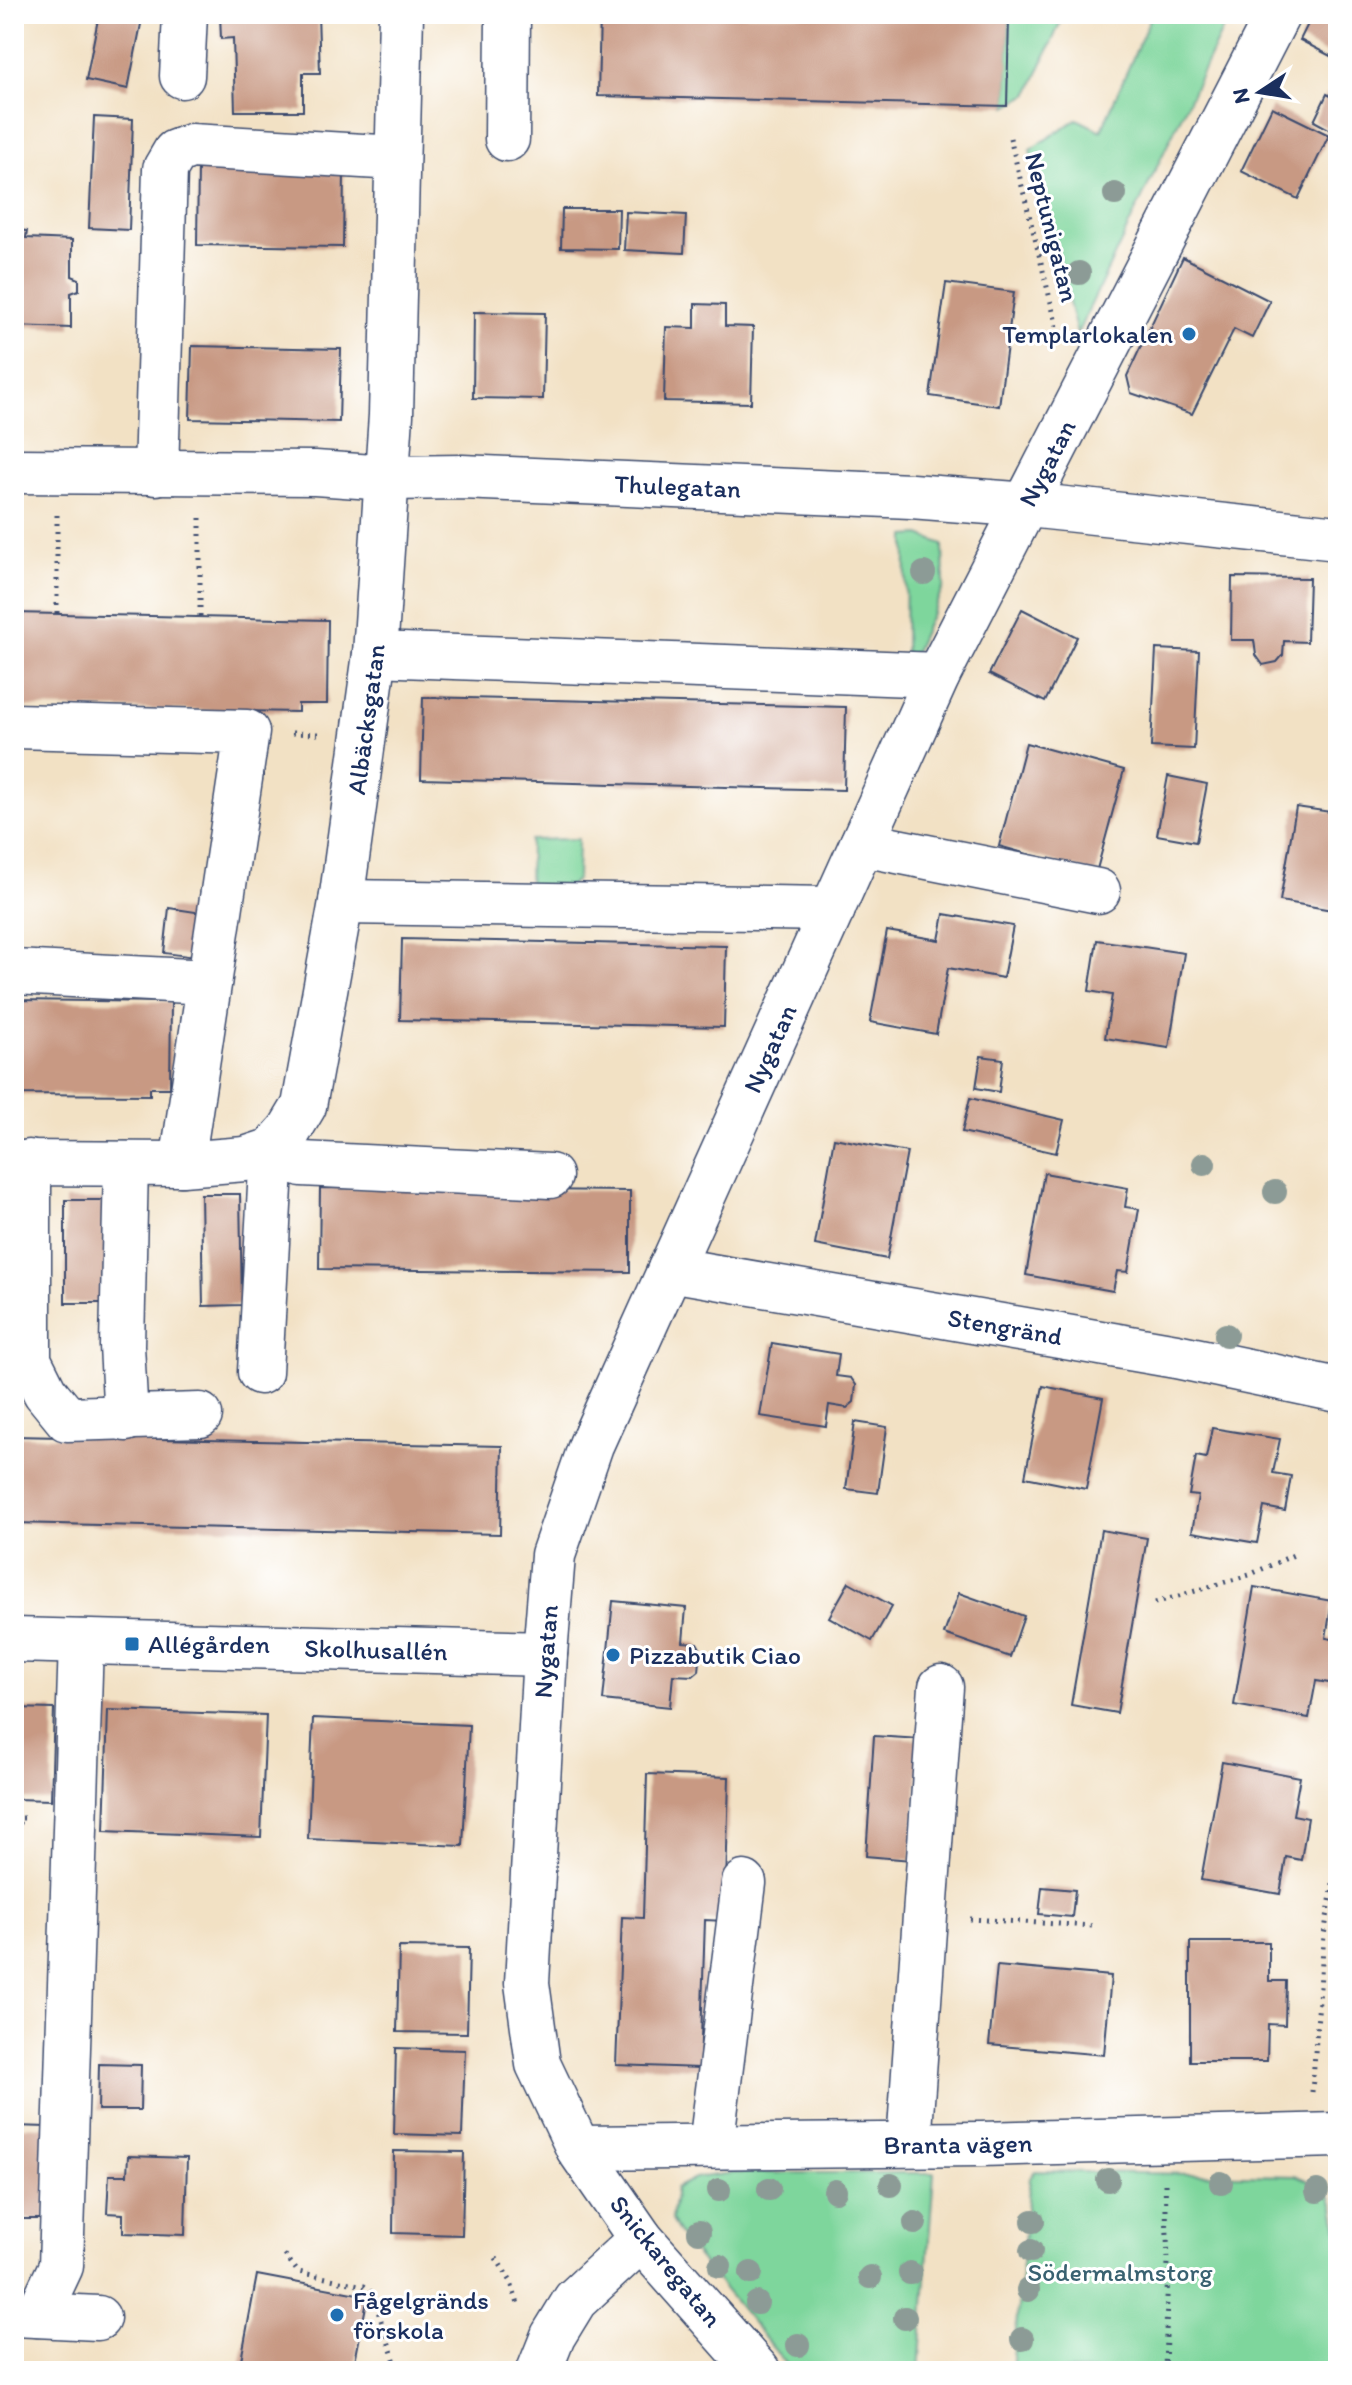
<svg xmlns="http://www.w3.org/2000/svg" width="1352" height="2385" font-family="Itim,sans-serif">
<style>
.green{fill:#7ed69c;stroke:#4c827d;stroke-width:2}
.building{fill:#c89983}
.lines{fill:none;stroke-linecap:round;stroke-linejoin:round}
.minor-casing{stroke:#3b4a6d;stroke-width:47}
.path{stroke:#3b4a6d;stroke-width:5;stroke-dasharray:2 6;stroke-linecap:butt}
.minor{stroke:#fff;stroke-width:44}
.tree{fill:#8c9b96}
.poi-dot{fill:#1f6fb2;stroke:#fff;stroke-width:3}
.labels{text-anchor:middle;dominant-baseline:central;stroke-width:6;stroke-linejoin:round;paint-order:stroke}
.street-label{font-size:26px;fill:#1b2f5e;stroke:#fff}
.poi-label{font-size:26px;fill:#1b2f5e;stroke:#fff;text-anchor:start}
.park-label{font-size:26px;fill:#396171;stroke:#fff}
</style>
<rect width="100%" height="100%" fill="#fff"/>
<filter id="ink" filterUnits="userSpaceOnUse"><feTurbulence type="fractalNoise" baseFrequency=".0125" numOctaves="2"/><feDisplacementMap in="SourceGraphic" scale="16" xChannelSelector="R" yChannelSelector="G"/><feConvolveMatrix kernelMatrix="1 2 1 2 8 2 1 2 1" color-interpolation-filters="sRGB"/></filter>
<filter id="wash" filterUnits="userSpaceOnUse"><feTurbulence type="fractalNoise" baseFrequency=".006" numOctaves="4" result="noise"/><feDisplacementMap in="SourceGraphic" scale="32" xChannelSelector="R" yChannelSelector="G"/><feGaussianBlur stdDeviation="1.8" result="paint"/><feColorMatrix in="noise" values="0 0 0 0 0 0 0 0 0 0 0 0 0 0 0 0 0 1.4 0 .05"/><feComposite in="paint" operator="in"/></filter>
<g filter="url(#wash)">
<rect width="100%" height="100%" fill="#f2e1c4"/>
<g class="green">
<path d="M1009 14H1064L1029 94 1007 106Z"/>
<path d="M1152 14H1230L1077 334 1030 150 1077 119 1101 131Z"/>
<path d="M920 535 943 544 944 586 905 674 906 536Z"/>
<path d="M578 839 577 879 560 894 529 893 530 840Z"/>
<path d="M1035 2171 1296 2176C1307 2180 1320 2185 1328 2194 1346 2213 1338 2339 1338 2371H1012L1030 2178Z"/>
<path d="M732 2173H934L919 2371H792L679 2234 671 2220 676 2188 695 2178Z"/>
</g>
<g id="blocks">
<g class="building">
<path d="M99 14H143L128 89 86 80Z"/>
<path d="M220 14H318L320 73H303V111H235L233 38 221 39Z"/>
<path d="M600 14 1009 16 1007 106 598 96Z"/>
<path d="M1313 14H1338V60L1300 40Z"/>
<path d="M1327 94 1338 100V134L1314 121Z"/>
<path d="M1272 107 1329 135 1298 199 1241 171Z"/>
<path d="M94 117 133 119 129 230 89 228Z"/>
<path d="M198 167 344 169 343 247 197 245Z"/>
<path d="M562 209H619L618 249 561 248Z"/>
<path d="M626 212 686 215 684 253 624 250Z"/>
<path d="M14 230 27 231 26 238 72 240V276L79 279V290L71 293V328L14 326Z"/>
<path d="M1183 257 1270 301 1252 338 1234 329 1192 414 1131 393 1127 376Z"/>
<path d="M946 283 1014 292 999 406 930 396Z"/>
<path d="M695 304 725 305V326L753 327 751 403 664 401 666 327 695 328Z"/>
<path d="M474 312 545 313 543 399 473 398Z"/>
<path d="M192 346 341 349 339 422 190 419Z"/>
<path d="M1232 577 1309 578 1307 642 1284 641 1283 655 1277 662 1263 665 1256 655 1254 640H1231Z"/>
<path d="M1022 609 1077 637 1045 702 989 674Z"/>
<path d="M14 613 328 620 327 704H298V712L14 707Z"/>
<path d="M1156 649 1199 651 1194 749 1151 747Z"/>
<path d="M423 697 846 707 844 790 421 779Z"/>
<path d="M1026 743 1124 770 1096 873 999 846Z"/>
<path d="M1168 776 1207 784 1196 842 1157 835Z"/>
<path d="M1296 807 1338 813V911L1280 901Z"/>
<path d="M169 908 209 914 203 958 164 953Z"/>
<path d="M944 914 1013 926 1003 978 948 968 936 1034 870 1022 887 931 939 940Z"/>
<path d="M402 939 726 946 724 1027 400 1020Z"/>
<path d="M1097 940 1184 953 1169 1048 1105 1038 1112 995 1089 991Z"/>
<path d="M14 1000 171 1002 170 1088H150V1095L14 1094Z"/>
<path d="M981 1056 1003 1059 999 1092 976 1088Z"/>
<path d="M970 1098 1064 1120 1056 1153 962 1132Z"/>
<path d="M834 1138 907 1152 887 1259 815 1245Z"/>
<path d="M1044 1173 1128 1188 1125 1207 1139 1209 1128 1272 1117 1271 1113 1291 1026 1275Z"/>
<path d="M320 1188 630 1191V1272L319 1269Z"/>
<path d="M201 1194H240L242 1305 203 1306Z"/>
<rect x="65" y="1200" width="40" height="103"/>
<path d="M772 1343 839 1354 836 1376 851 1378 856 1385 854 1402 847 1408 829 1405 826 1426 760 1416Z"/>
<rect x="14" y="1368" width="3" height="40"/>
<path d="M1043 1386 1103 1398 1086 1489 1025 1477Z"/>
<path d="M855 1422 887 1427 878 1493 846 1489Z"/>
<path d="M1212 1428 1280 1439 1273 1473 1291 1476 1285 1511 1264 1507 1257 1543 1192 1532 1198 1496 1189 1495 1196 1456 1206 1458Z"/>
<path d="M14 1436 502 1446 500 1534 14 1523Z"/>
<path d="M1101 1530 1147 1538 1117 1713 1071 1705Z"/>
<path d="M849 1582 892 1606 872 1641 829 1617Z"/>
<path d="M1254 1587 1332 1601 1326 1638 1338 1640 1336 1684 1316 1681 1309 1718 1234 1705Z"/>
<path d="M959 1593 1024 1616 1010 1657 944 1634Z"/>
<path d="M613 1601 686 1608 683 1642 697 1643 701 1650 699 1671 693 1676 673 1675 670 1707 603 1700Z"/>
<path d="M14 1708 54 1709 51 1800 14 1799Z"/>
<path d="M108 1710 266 1715 261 1837 104 1831Z"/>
<path d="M313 1718 469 1725 463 1846 308 1839Z"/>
<path d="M874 1736 920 1739 911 1860 866 1856Z"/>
<path d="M1222 1762 1300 1777 1293 1815 1308 1818 1301 1860 1286 1857 1280 1894 1201 1880Z"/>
<path d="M647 1774 729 1777 725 1921 705 1920 700 2068 616 2065 622 1917 643 1918Z"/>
<path d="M1042 1887 1075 1890 1072 1917 1039 1914Z"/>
<path d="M1190 1942H1269V1981H1286L1285 2025 1268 2024 1267 2061H1190Z"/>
<path d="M399 1947 469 1948 467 2033 397 2032Z"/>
<path d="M997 1966 1111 1976 1104 2055 989 2045Z"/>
<path d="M396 2048 465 2050 462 2136 394 2134Z"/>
<path d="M99 2064 141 2065 140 2110H98Z"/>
<path d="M14 2126 47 2127 45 2219H14Z"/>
<path d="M394 2151 464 2152 462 2235 393 2233Z"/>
<path d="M128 2156 187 2158 185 2235 123 2233V2214L107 2213 109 2175H127Z"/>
<path d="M257 2275 368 2296 353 2371H239Z"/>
</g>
</g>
</g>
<g filter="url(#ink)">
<use href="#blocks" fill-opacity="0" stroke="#3b4a6d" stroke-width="2"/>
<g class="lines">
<defs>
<g id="minor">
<path d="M182 76 185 14"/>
<path d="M507 139 508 14"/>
<path id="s1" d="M14 471 315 473 388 478 462 477 911 496 1028 505 1338 538"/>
<path d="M156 473 165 169 175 152 191 146 397 158"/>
<path d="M375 654 938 675"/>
<path d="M14 726 247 732 182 1164"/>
<path d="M862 844 1098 891"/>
<path d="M341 902 833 909"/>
<path d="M14 972 209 982"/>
<path d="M29 1162V1360L45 1392 67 1419 200 1415"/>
<path id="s2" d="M14 1163 182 1164 245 1159 272 1150 289 1131 304 1106 341 902 375 654 391 415 401 14"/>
<path id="s3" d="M670 1269 1176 1356 1338 1390"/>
<path d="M260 1372 272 1150 302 1164 550 1176"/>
<path d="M126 1419 122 1346 126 1164"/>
<path id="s4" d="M14 1640 545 1654"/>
<path d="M909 2144 941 1687"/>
<path d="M711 2146 744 1883"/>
<path id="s5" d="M578 2148 981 2144 1338 2135"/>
<path d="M14 2314 98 2318"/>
<path d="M38 2315 61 2266 81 1642"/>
<path d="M539 2371 553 2336 575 2300 641 2239"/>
<path id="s6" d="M758 2371 641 2239 578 2148 538 2064 527 1983 545 1654 553 1555 591 1445 938 675 1278 14"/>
</g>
</defs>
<use href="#minor" class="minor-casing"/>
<g class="path">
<path d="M1010 138 1059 335"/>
<path d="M57 515V614"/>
<path d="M200 518V617"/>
<path d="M292 733 318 734"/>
<path d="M1155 1603 1249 1575 1298 1553"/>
<path d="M14 1818H30"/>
<path d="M14 1829 25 1818"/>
<path d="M970 1919 1093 1926"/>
<path d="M1312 2092 1324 1935 1338 1855"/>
<path d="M1165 2184 1168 2261 1165 2371"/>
<path d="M285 2255 298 2272 364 2286 372 2293 398 2371"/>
<path d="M496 2258 510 2280 518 2304"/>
</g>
<use href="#minor" class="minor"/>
</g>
<g class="tree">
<circle cx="1115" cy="194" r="12"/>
<circle cx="1079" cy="273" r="12"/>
<circle cx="924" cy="573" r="12"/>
<circle cx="1204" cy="1164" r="12"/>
<circle cx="1275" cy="1192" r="12"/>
<circle cx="1226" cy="1335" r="12"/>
<circle cx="1108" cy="2180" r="12"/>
<circle cx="1221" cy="2183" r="12"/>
<circle cx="891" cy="2185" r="12"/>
<circle cx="769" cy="2189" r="12"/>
<circle cx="719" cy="2190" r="12"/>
<circle cx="835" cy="2191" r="12"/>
<circle cx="1317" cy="2191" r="12"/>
<circle cx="1033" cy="2221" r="12"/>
<circle cx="915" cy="2223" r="12"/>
<circle cx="699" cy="2232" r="12"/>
<circle cx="1031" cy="2251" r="12"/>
<circle cx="720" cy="2266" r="12"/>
<circle cx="751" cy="2273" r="12"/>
<circle cx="910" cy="2273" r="12"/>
<circle cx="870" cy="2277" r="12"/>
<circle cx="1028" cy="2290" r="12"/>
<circle cx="757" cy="2303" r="12"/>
<circle cx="905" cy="2318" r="12"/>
<circle cx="1022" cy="2339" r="12"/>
<circle cx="798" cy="2345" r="12"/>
</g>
</g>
<g class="poi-dot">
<circle cx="1189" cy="334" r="8"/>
<rect x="124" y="1636" width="16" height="16" rx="4"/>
<circle cx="613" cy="1655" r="8"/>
<circle cx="337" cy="2315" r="8"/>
</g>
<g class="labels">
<g class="street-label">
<text transform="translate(1052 227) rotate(76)">Neptunigatan</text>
<text stroke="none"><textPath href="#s6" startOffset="2090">Nygatan</textPath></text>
<text stroke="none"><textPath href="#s1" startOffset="664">Thulegatan</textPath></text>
<text stroke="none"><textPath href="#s2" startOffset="706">Albäcksgatan</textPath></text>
<text stroke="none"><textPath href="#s6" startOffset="1442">Nygatan</textPath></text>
<text stroke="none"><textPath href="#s3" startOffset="340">Stengränd</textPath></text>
<text stroke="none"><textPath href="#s4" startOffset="362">Skolhusallén</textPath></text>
<text stroke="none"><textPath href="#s6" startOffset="794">Nygatan</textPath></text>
<text stroke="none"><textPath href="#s5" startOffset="380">Branta vägen</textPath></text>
<text transform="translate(666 2261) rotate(51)">Snickaregatan</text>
</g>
<g class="poi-label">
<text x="1173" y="334" text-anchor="end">Templarlokalen</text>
<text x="148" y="1644">Allégården</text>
<text x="629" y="1655">Pizzabutik Ciao</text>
<text x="353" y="2300">Fågelgränds<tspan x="353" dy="30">förskola</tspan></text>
</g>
<g class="park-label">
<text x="1120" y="2272">Södermalmstorg</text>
</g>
</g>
<rect width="1352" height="2385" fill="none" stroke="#fff" stroke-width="48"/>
<g transform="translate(1260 92) rotate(258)" stroke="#ffffff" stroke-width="6" paint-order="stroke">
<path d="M0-6L14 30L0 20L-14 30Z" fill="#1b2f5e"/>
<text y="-12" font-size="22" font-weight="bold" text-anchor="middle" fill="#1b2f5e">N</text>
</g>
</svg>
